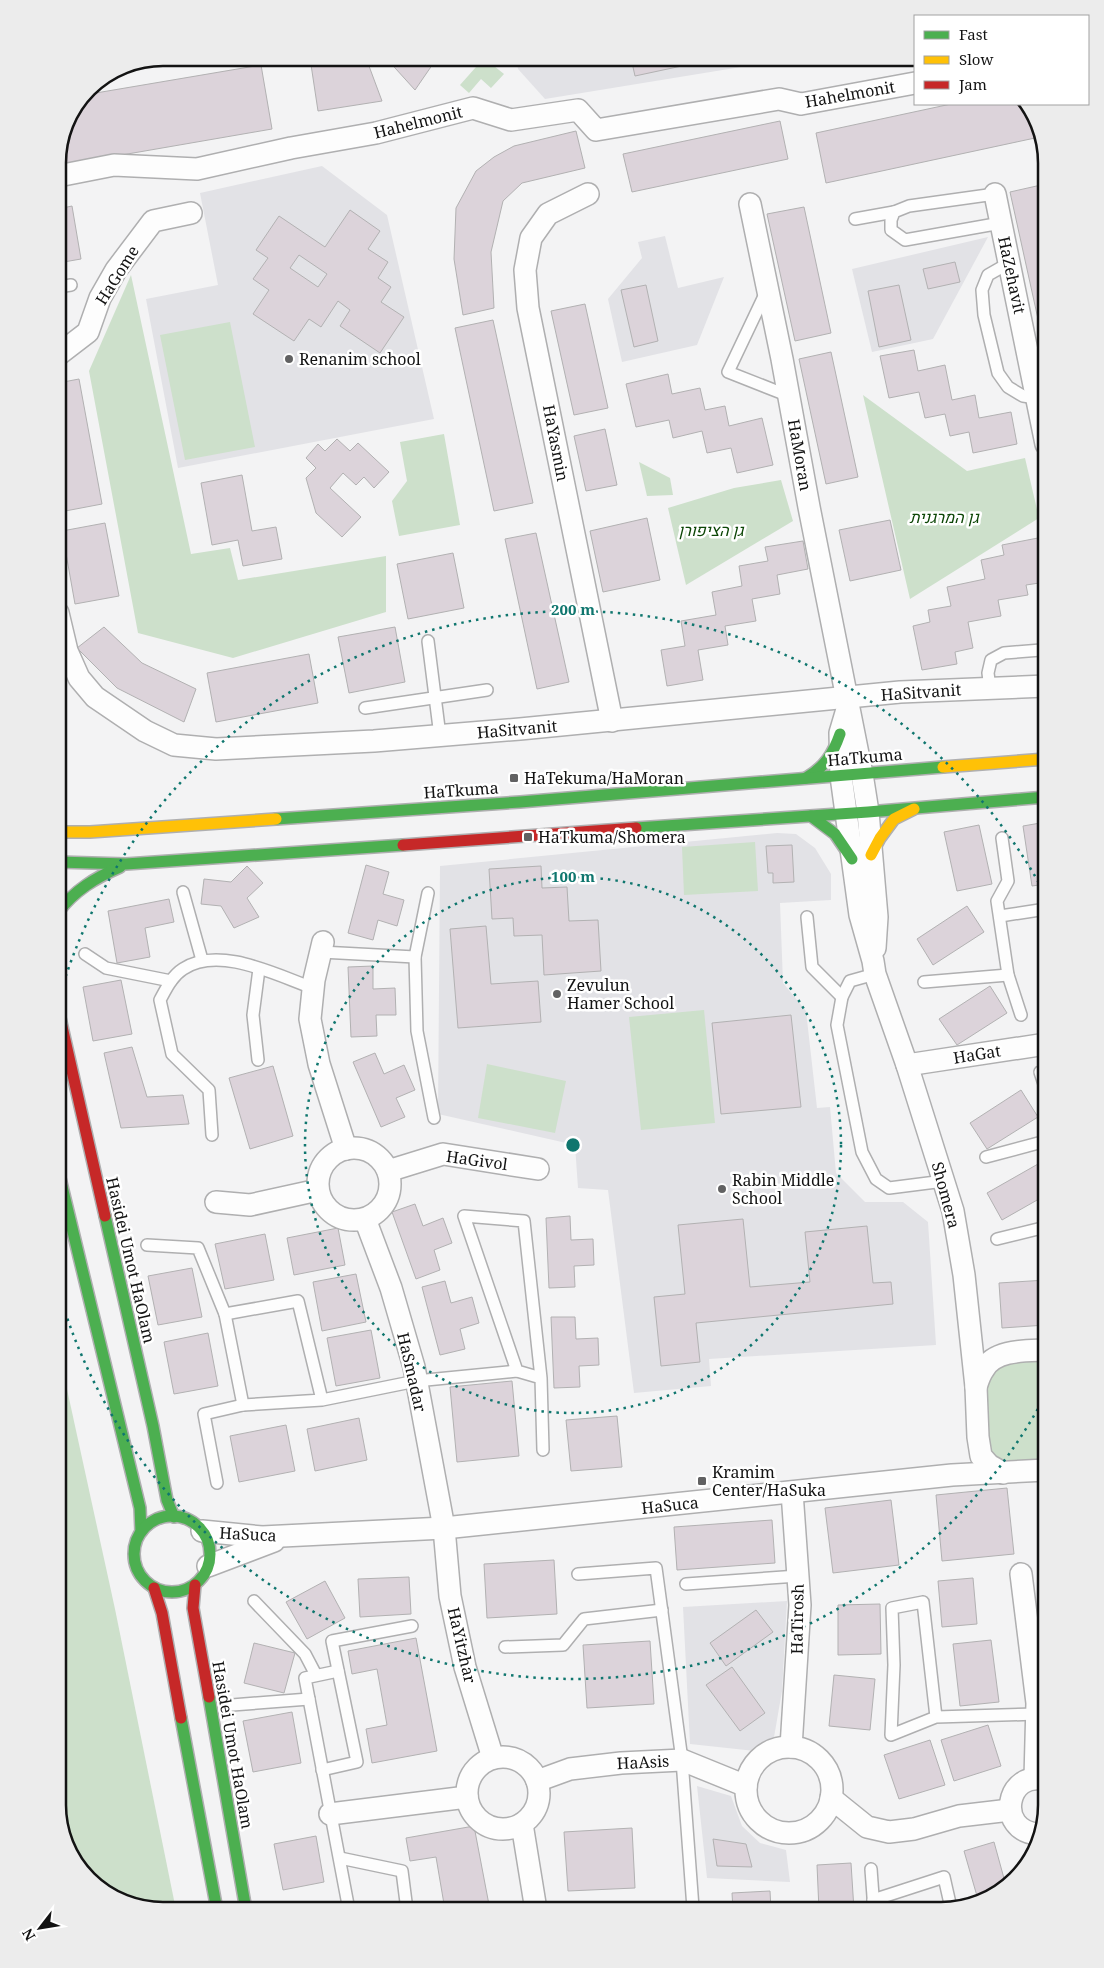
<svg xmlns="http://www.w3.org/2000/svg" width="1104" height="1968" font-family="'Noto Serif',Heebo,serif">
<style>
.built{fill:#e2e2e6}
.green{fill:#cde0cb}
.building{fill:#dcd3da;stroke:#b2b1b2;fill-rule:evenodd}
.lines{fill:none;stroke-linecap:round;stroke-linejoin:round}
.lane-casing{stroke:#afafb0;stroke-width:14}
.street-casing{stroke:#afafb0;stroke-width:24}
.fast-casing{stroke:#afafb0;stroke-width:14}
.slow-casing{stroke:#afafb0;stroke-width:14}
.jam-casing{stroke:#afafb0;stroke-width:14}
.lane{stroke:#fdfdfd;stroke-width:11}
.street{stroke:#fdfdfd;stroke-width:21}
.fast{stroke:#4caf50;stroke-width:11}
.slow{stroke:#ffc107;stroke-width:11}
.jam{stroke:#c62828;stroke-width:11}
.ring{fill:none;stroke:#0f766e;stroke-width:2.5;stroke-dasharray:2.5 5}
.poi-dot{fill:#616162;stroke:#fff;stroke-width:2}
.labels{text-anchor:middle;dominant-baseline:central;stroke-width:5;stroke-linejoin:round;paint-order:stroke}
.street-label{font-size:16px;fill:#131313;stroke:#fff}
.poi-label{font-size:16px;fill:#131313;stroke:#fff;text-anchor:start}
.park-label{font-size:16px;font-style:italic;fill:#0c4606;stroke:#fff}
.rim{fill:none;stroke:#131313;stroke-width:2.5}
.centre{fill:#0f766e;stroke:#fff;stroke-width:2.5}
.ring-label{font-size:15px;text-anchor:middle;font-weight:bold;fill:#0f766e;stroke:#fff;stroke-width:5;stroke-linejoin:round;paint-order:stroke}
</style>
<rect width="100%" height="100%" fill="#f3f3f4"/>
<g class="built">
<path d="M516 58H771L772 62 545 99 518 69Z"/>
<path d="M322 166 387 215 434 419 178 468 146 299 218 285 200 193Z"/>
<path d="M665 236 678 288 724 277 697 345 622 362 608 299 642 258 638 242Z"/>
<path d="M988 237 933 339 872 352 852 269Z"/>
<path d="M777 833 796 834 815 848 831 874V900L780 903 783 983 806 1011 817 1108 830 1107 836 1173 865 1202H903L928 1222 936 1345 709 1359 711 1386 634 1393 608 1190 578 1188 575 1145 438 1114 440 866Z"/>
<path d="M787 1601 782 1691 773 1743 755 1751 690 1744 683 1607Z"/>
<path d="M697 1786 731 1796 742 1826 760 1843 786 1850 790 1882 707 1878Z"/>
</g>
<g class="green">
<path d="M484 58 504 74 491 88 481 79 469 93 460 85Z"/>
<path d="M131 275 191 554 230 548 238 580 386 556V612L233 658 138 633 89 371Z"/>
<path d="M230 322 255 447 185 460 160 335Z"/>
<path d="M863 395 967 471 1025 458 1039 518 910 599Z"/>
<path d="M444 434 460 525 399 536 392 501 407 481 400 442Z"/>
<path d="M639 462 670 478 673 495 647 496Z"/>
<path d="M781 480 793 521 686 585 668 508 734 488Z"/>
<path d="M755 842 758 891 684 895 682 847Z"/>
<path d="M704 1010 715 1123 641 1130 629 1017Z"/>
<path d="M487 1064 566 1081 555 1133 478 1118Z"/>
<path d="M58 1348 115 1609 176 1910H157L104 1892 66 1845 58 1805Z"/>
<path d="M1046 1350V1470L989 1465 984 1367Z"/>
</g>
<g class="building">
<path d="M310 58H366L382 101 318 111Z"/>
<path d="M386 58H437L415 90Z"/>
<path d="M631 58H704L705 61 635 76Z"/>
<path d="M261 65 272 129 58 166V157L68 117 84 95Z"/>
<path d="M951 104H1023L1029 111 1035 138 826 183 816 133Z"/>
<path d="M780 121 788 159 632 192 623 154Z"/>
<path d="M576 131 585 168 522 183 503 201 491 252 494 308 463 315 454 259 456 208 476 171 494 157 514 146Z"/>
<path d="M1041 185 1046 209V317L1038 319 1010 192Z"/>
<path d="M72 206 81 259 58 263V209Z"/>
<path d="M804 207 831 333 795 341 767 214Z"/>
<path d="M350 210 380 231 368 249 388 262 378 278 391 287 381 302 404 317 380 353 340 326 350 310 338 301 321 327 309 319 294 341 253 314 269 290 253 279 268 258 256 250 279 216 325 247ZM299 255 327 274 318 287 290 268Z"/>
<path d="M955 262 960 282 928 289 923 269Z"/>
<path d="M646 285 658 341 634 347 621 290Z"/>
<path d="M899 285 911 340 879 347 868 291Z"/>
<path d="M585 304 608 408 574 415 551 311Z"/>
<path d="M493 320 533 503 494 511 455 328Z"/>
<path d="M1046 340V361L1042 341Z"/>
<path d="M914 350 918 371 945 365 952 400 975 395 979 418 1011 412 1017 444 973 453 969 432 950 436 945 414 925 418 919 392 889 398 880 356Z"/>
<path d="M831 352 858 477 826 484 799 359Z"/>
<path d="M668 374 672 394 700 388 705 410 725 406 729 426 762 418 773 465 737 473 731 448 707 453 702 431 673 438 669 420 636 427 626 384Z"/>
<path d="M79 379 102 504 60 512 58 498V383Z"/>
<path d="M605 429 617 485 586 491 574 436Z"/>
<path d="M337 439 350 451 358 443 389 472 374 488 364 477 356 485 343 473 330 488 361 517 342 537 316 513 306 478 316 468 306 458 318 444 325 451Z"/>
<path d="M242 475 252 531 276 527 282 559 243 566 238 540 212 545 201 483Z"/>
<path d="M647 518 660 580 603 592 590 531Z"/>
<path d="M890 520 901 570 850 581 839 530Z"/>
<path d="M105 523 119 596 75 604 62 531Z"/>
<path d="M536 533 569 682 537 689 505 539Z"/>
<path d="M1043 537 1046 554V582L1026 585 1028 595 998 600 1001 616 968 622 973 648 955 652 957 664 922 670 913 626 930 622 928 610 951 606 947 587 985 579 981 560 1004 555 1002 545Z"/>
<path d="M803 541 808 569 777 575 780 594 752 599 756 621 725 626 728 645 698 650 703 680 667 686 661 650 685 646 681 621 716 615 712 592 742 586 739 566 768 561 765 547Z"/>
<path d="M453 553 464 608 408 619 397 564Z"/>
<path d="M104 627 142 663 196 689 184 722 117 688 77 648Z"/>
<path d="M395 627 405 682 349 693 338 637Z"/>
<path d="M309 654 318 703 216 722 207 673Z"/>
<path d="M1046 822V884L1032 886 1023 826Z"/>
<path d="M979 825 992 884 957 891 944 832Z"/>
<path d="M792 845 794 882 773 883V873H768L766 846Z"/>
<path d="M366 865 389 872 383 894 404 900 397 926 378 920 373 940 348 933Z"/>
<path d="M247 866 263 883 247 898 259 917 234 928 221 906 201 904 204 879 231 882Z"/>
<path d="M541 866 542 888 567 887 569 921 598 920 601 971 544 975 542 935 514 936 513 918 492 919 489 869Z"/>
<path d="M169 899 174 922 145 928 150 957 117 963 108 911Z"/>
<path d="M967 906 984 932 933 965 917 939Z"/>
<path d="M486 926 491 984 538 981 541 1022 458 1028 450 929Z"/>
<path d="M373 966V989L395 988 396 1015H376L377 1036 351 1037 348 967Z"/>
<path d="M121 980 132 1034 93 1041 83 987Z"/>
<path d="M990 986 1007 1013 957 1045 939 1019Z"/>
<path d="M791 1015 801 1107 721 1114 712 1023Z"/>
<path d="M132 1047 147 1097 183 1095 189 1124 121 1128 104 1053Z"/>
<path d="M375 1053 384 1074 404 1065 415 1090 396 1098 405 1117 381 1127 353 1062Z"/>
<path d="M273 1066 293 1136 250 1149 229 1078Z"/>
<path d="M1021 1090 1038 1117 987 1149 970 1123Z"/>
<path d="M1038 1164 1046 1178V1195L1002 1220 987 1193Z"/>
<path d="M415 1204 423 1226 443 1218 452 1243 434 1250 440 1270 416 1279 392 1212Z"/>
<path d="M570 1216 571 1240 593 1239 594 1265 574 1266 575 1287 549 1288 546 1218Z"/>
<path d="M743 1219 750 1287 810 1282 805 1232 867 1226 873 1283 891 1282 893 1304 696 1323 700 1362 661 1366 654 1297 685 1294 678 1225Z"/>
<path d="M338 1228 345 1265 294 1275 287 1238Z"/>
<path d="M265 1234 274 1280 225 1289 215 1244Z"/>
<path d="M192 1268 202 1317 158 1325 148 1276Z"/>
<path d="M356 1274 366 1322 322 1331 313 1282Z"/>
<path d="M1046 1280V1325L1002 1328 999 1283Z"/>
<path d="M445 1281 451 1303 472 1297 479 1323 460 1329 465 1349 440 1355 422 1287Z"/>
<path d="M551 1317H575L576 1339 598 1338 599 1365 579 1366 580 1387 554 1388Z"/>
<path d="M371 1330 380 1378 336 1386 327 1338Z"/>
<path d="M208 1333 218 1386 174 1394 164 1342Z"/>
<path d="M512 1381 519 1456 457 1462 450 1387Z"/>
<path d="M617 1416 622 1467 571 1471 566 1420Z"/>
<path d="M359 1418 367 1460 315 1471 307 1429Z"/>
<path d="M286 1425 295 1471 239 1482 230 1436Z"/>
<path d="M1007 1488 1014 1554 942 1561 936 1495Z"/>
<path d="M1038 1492H1046V1532H1041Z"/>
<path d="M891 1500 899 1565 833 1573 825 1508Z"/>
<path d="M772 1520 775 1563 677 1570 674 1527Z"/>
<path d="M554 1560 557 1614 487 1618 484 1564Z"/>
<path d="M409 1577 411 1614 360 1617 358 1579Z"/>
<path d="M973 1578 977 1624 942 1627 938 1581Z"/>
<path d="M325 1581 345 1618 307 1639 286 1602Z"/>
<path d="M1043 1582H1046V1599Z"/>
<path d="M880 1604 881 1654 838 1655V1605Z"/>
<path d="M756 1610 773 1632 726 1666 710 1643Z"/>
<path d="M416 1638 437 1751 372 1763 366 1729 387 1725 377 1669 352 1674 348 1651Z"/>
<path d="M991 1640 999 1702 960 1706 953 1644Z"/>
<path d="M650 1641 654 1704 587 1708 583 1645Z"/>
<path d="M254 1643 295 1653 284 1693 244 1683Z"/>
<path d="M732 1667 765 1713 740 1731 706 1685Z"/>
<path d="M834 1675 875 1679 870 1730 829 1726Z"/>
<path d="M292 1712 301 1763 253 1772 243 1721Z"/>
<path d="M988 1725 1001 1766 954 1781 941 1740Z"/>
<path d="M930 1740 945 1785 899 1799 884 1755Z"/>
<path d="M474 1826 490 1910H445L436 1857 410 1861 406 1838Z"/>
<path d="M632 1828 635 1888 568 1891 564 1832Z"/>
<path d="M316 1836 324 1882 283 1890 274 1844Z"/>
<path d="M713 1839 746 1844 752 1867 717 1866Z"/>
<path d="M994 1842 1005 1882 979 1903 964 1851Z"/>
<path d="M851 1863 854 1910H819L817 1865Z"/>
<path d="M770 1891 771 1910H733L732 1893Z"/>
</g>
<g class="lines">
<defs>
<g id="lane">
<path d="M995 194 909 206 894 212 891 220V230L905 240 1001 223"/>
<path d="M855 219 894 212"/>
<path d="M1009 263 988 275 982 290 984 315 998 373 1008 387 1023 396 1037 398"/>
<path d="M58 287 71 285"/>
<path d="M766 292 728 372 789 396"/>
<path d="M428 641 440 736"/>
<path d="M990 688 988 673 991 660 1004 653 1041 650 1046 647"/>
<path d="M365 708 487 690"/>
<path d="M1002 838 1008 881 997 901 1008 975 1021 1015"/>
<path d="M183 892 202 960"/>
<path d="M428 893 415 957 417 1031 434 1118"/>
<path d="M1000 916 1046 909"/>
<path d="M807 917 812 967 842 997"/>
<path d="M321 952 415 957"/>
<path d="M85 954 106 968 171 981"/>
<path d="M875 974 850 981 842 997 837 1025 862 1152 876 1179 889 1188 944 1181"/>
<path d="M924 982 1008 975"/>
<path d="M258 1060 253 1015 259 969"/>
<path d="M1046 1090 1040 1072 1046 1070"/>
<path d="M212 1135 209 1090 172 1054 160 1000C166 989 172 976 183 969 219 945 276 975 313 988"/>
<path d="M986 1157 1046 1141"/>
<path d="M997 1239 1046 1227"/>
<path d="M147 1245 198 1248 225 1314"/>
<path d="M541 1378 517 1371 464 1216 524 1221 541 1378 543 1450"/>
<path d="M322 1400 298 1301 225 1314 243 1405 322 1400 416 1381 517 1371"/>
<path d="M217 1483 204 1414 243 1405"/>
<path d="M578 1574 656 1568 682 1760 693 1908 668 1910"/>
<path d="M686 1584 798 1576"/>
<path d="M254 1601 305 1654 316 1675"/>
<path d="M505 1647 563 1645 584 1619 662 1610"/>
<path d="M338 1671 305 1678 349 1910"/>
<path d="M232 1705 309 1699"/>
<path d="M936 1717 923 1602 892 1608 894 1665 891 1735 936 1717 1037 1714"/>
<path d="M322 1770 357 1762 332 1641 412 1626"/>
<path d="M340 1858 402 1871 407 1910"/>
<path d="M871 1869 874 1910"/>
<path d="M873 1900 944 1877 951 1908"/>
</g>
<g id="street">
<path d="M58 176 114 165 197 169 291 148 376 133 473 108 511 120 578 110 596 130 779 99 801 104 915 83"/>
<path d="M588 194 548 214 531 238 525 270 528 308 612 721"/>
<path d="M995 194 1046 444"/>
<path d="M750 204 782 359 809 507 862 774 868 812 877 917 875 948"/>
<path d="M58 355 88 332 100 298 116 270 153 221 191 213"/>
<path d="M58 613 67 651 79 678 95 697 145 731 174 745 216 749 374 741 520 729 900 692 1046 686"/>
<path d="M848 706 840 733 841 776 860 915 873 961 875 974 907 1065 953 1211 964 1275 976 1387 978 1437 981 1456 989 1465 1003 1473"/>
<path d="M323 942 314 980 310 1019 319 1064 346 1149"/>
<path d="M907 1065 1046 1044"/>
<circle cx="354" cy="1184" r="36"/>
<path d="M388 1171 443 1154 538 1169"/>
<path d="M216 1202 250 1205 318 1190"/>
<path d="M365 1219 391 1288 414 1367 444 1528 450 1596 465 1667 493 1758"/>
<path d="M976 1387C978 1381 980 1374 984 1369 995 1349 1027 1351 1046 1350"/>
<path d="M202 1531 262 1537 444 1528 952 1475 1046 1470"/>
<path d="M208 1566 274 1541"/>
<path d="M1021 1574 1037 1703 1035 1778"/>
<path d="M791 1747 800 1605 792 1492"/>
<circle cx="789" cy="1790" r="43"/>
<circle cx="503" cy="1793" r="36"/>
<path d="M537 1781 570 1769 621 1763 682 1760 746 1786"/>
<path d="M831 1798 867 1827 889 1832 914 1829 959 1816 1010 1810"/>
<path d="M330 1814 467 1797"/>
<path d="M522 1824 536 1910"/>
<path d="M1038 1834C995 1831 1006 1769 1046 1780"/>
</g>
<g id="fast">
<path d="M806 778C825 767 833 754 840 734"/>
<path d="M811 816 835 834 852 859"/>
<path d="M276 819 520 802 943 767"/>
<path d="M636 828 868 812 1046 797"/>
<path d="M58 862 126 864 403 845"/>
<path d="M58 912C75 890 95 878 120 867"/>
<path d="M58 1170 140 1508 141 1532"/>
<path d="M105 1216 153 1426 167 1500 174 1517"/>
<circle cx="172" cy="1554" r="38"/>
<path d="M209 1697 246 1910"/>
<path d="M181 1718 217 1910"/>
</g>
<g id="slow">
<path d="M943 767 1046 759"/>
<path d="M58 832H90L276 819"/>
<path d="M871 855 880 838 894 819 914 809"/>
</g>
<g id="jam">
<path d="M403 845 636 828"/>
<path d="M58 1009 105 1216"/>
<path d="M195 1585 193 1608 209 1697"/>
<path d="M154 1588 162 1613 181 1718"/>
</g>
</defs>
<use href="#lane" class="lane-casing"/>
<use href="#street" class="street-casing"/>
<use href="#fast" class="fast-casing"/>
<use href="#slow" class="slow-casing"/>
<use href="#jam" class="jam-casing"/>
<use href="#lane" class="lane"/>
<use href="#street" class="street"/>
<use href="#fast" class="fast"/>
<use href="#slow" class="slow"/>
<use href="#jam" class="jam"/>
</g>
<g class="ring">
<circle cx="573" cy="1145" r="268"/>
<path d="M1045 1396A535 535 0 0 1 59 1292M59 998A535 535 0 0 1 1045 894"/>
</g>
<g class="poi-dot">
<circle cx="289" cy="359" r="5"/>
<rect x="509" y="773" width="10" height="10" rx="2.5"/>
<rect x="523" y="832" width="10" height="10" rx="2.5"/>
<circle cx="557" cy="994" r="5"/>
<circle cx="722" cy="1189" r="5"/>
<rect x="697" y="1476" width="10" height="10" rx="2.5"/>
</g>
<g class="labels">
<g class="street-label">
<text transform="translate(850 94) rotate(-10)">Hahelmonit</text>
<text transform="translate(418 122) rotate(-14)">Hahelmonit</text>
<text transform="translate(117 275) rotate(-58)">HaGome</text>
<text transform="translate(1012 275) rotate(78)">HaZehavit</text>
<text transform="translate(556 443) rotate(79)">HaYasmin</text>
<text transform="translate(800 455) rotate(80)">HaMoran</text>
<text transform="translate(921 692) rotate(-4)">HaSitvanit</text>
<text transform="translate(517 729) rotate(-5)">HaSitvanit</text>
<text transform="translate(865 757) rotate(-5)">HaTkuma</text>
<text transform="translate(461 790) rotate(-4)">HaTkuma</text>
<text transform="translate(977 1054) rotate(-9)">HaGat</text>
<text transform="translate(477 1160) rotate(8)">HaGivol</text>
<text transform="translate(946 1195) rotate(75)">Shomera</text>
<text transform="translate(131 1260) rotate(77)">Hasidei Umot HaOlam</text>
<text transform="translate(412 1372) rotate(77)">HaSmadar</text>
<text transform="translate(670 1505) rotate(-6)">HaSuca</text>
<text transform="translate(248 1534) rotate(3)">HaSuca</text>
<text transform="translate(797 1619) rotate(-89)">HaTirosh</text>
<text transform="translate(462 1645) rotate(77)">HaYitzhar</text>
<text transform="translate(233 1745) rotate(80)">Hasidei Umot HaOlam</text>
<text transform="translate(643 1762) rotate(-3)">HaAsis</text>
</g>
<g class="poi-label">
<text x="299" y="359">Renanim school</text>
<text x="524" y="778">HaTekuma/HaMoran</text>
<text x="538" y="837">HaTkuma/Shomera</text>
<text x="567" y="985">Zevulun<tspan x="567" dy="18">Hamer School</tspan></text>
<text x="732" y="1180">Rabin Middle<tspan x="732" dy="18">School</tspan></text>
<text x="712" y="1472">Kramim<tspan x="712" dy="18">Center/HaSuka</tspan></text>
</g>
<g class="park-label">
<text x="944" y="517">גן המרגנית</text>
<text x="711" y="530">גן הציפורן</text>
</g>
</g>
<path d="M0 0H1104V1968H0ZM163 66H941A97 97 0 0 1 1038 163V1805A97 97 0 0 1 941 1902H163A97 97 0 0 1 66 1805V163A97 97 0 0 1 163 66Z" fill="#ececec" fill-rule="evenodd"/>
<path class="rim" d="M163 66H941A97 97 0 0 1 1038 163V1805A97 97 0 0 1 941 1902H163A97 97 0 0 1 66 1805V163A97 97 0 0 1 163 66Z"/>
<circle cx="573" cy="1145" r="8" class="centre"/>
<g class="ring-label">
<text x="573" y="615">200 m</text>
<text x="573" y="882">100 m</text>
</g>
<rect x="914" y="15" width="175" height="90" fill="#ffffff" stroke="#a1a1a1"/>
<rect x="924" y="31" width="25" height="8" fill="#4caf50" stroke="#a1a1a1"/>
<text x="959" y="40" font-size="15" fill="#131313">Fast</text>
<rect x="924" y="56" width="25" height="8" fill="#ffc107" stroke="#a1a1a1"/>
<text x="959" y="65" font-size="15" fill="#131313">Slow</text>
<rect x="924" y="81" width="25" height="8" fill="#c62828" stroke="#a1a1a1"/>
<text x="959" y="90" font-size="15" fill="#131313">Jam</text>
<g transform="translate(40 1928) rotate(239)" stroke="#ffffff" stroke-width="4" paint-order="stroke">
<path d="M0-4L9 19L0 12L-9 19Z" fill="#131313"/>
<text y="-8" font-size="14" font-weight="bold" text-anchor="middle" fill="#131313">N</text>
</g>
</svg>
